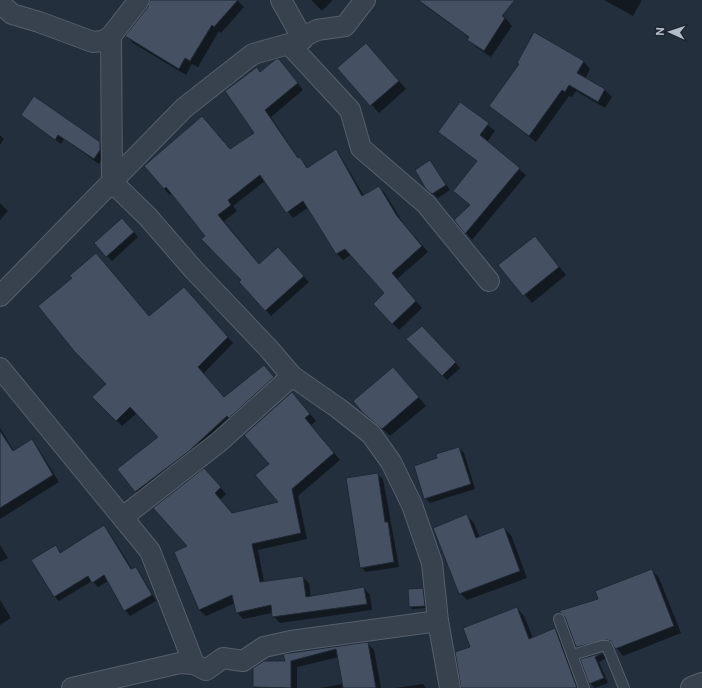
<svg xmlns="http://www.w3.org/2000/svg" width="702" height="688" font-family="'Public Sans',sans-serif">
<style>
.shadow{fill:#0007}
.building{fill:#455162;stroke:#1f2835}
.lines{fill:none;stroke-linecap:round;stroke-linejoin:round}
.service-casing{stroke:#565f6c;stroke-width:12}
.minor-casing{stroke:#565f6c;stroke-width:22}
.tertiary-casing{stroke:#565f6c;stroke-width:24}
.service{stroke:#38414e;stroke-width:10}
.minor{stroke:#38414e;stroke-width:20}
.tertiary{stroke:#38414e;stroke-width:22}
</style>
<rect width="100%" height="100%" fill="#242f3e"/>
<g class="shadow">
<path d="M175 0H237L244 7 221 33 219 31 198 67 192 64 186 75 133 43 127 36 151 3Z"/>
<path d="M311 0H333L322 11Z"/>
<path d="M417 0H482L503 15 512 26 491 57 476 47 468 40 470 38Z"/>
<path d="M604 0H642L633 16Z"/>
<path d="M535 34 584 62 590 69 585 79 605 90 612 97 605 108 576 91 572 97 569 96 536 142 490 106 520 65 518 63Z"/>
<path d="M374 52 406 89 379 113 339 69Z"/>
<path d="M279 60 303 90 271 117 299 159 308 168 335 151 341 157 364 196 379 187 385 193 403 223 428 252 397 279 422 308 399 330 374 304 386 293 352 254 343 260 337 254 309 207 293 218 265 181 233 206 237 211 224 221 260 265 284 254 309 282 271 316 172 193 170 195 164 189 202 117 230 150 255 133 257 68 261 73Z"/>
<path d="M460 103 495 131 487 142 526 175 472 240 455 220 470 205 478 162 439 132Z"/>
<path d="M22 115 100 143 105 148V155L99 164 64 139 61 144Z"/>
<path d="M0 135 4 139 0 145Z"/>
<path d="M430 161 450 190 438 198 430 191Z"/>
<path d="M0 203 8 211 0 220Z"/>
<path d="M127 224 138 237 112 261 107 256Z"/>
<path d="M535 237 566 275 532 303 500 265Z"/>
<path d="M101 260 150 317 189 294 233 343 203 374 224 398 264 366 279 383 141 497 136 491 160 437 137 413 122 426 94 397 107 384Z"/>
<path d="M422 327 460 368 447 380 407 339Z"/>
<path d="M393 368 426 406 390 436 364 412Z"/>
<path d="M298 400 316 421 311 425 340 460 298 496 307 539 258 550 264 582 303 577 309 583 311 598 364 588 370 595 372 610 280 623 273 616V613L243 619 237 612 235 603 206 616 199 610 175 552 189 546 210 476 226 494 220 500 233 514 280 503 270 464Z"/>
<path d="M0 428 14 451 32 441 38 448 59 482 0 519Z"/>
<path d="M459 448 464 453 475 489 430 503 425 498 439 459Z"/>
<path d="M377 474 383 479 399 567 366 572 361 567Z"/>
<path d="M467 516 474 523 480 538 504 528 511 535 527 578 467 600 460 593Z"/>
<path d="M104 526 109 532 133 570 135 568 140 573 156 601 130 616 125 610 108 581 98 587 92 581 59 601 54 596 55 546 62 553Z"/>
<path d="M0 545 8 558 0 562Z"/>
<path d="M652 570 659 578 681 633 623 656 615 646 584 654 577 646 599 599Z"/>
<path d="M423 589 425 592 427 608 412 609 410 606Z"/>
<path d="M0 600 11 618 0 625Z"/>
<path d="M517 608 524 616 533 638 555 629 562 637 581 688H462L471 647Z"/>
<path d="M367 643 374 650 381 688H320L343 684 339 657 297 667V688H254V669L286 662 285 655Z"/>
<path d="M602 654 607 658 599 662 608 683 595 688 590 683 582 660Z"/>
<path d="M423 684 426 688H395Z"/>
</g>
<g class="building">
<path d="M150 0H238L214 27 212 25 190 61 185 58 179 69 125 36 148 7Z"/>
<path d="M418 0H515L502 16 505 18 484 51 467 40 469 37Z"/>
<path d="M534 32 584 61 577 73 605 89 598 102 569 85 565 92 562 90 529 136 489 106 519 64 517 63Z"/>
<path d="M366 43 399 81 370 106 337 68Z"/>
<path d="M276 59H279L298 83 265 110 298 158 300 157 307 168 336 149 362 196 379 186 397 216 422 246 392 273 416 301 392 324 373 304 384 293 345 249 336 254 303 201 286 213 260 175 228 200 231 205 218 215 259 264 278 247 304 276 265 311 239 282 241 280 201 239 205 236 166 187 164 189 144 166 202 116 230 149 254 133 225 91 257 67 260 72Z"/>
<path d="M34 96 100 142V150L94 159 58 135 55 140 21 115Z"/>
<path d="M460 102 489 123 480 135 520 168 465 234 454 220 470 205 453 191 477 161 438 132Z"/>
<path d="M430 160 446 185 432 194 426 189 415 170Z"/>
<path d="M122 218 134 232 106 257 94 243Z"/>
<path d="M535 236 559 267 523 296 498 265Z"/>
<path d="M96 253 149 316 184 287 228 337 198 367 224 397 264 365 274 377 229 418 227 416 189 451 135 492 117 469 158 437 130 407 116 421 92 397 106 384 74 351 38 306 72 278 69 276Z"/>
<path d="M422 326 456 362 442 376 406 339Z"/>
<path d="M393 367 419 397 382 429 363 413 353 401Z"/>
<path d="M292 392 310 414 305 418 334 453 292 489 301 533 252 544 260 582 303 576 306 597 364 587 367 604 272 617 271 605 236 613 232 595 199 610 174 552 187 546 153 508 204 468 221 487 215 493 232 513 278 502 255 475 269 464 244 435Z"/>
<path d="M0 431 13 451 32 439 53 475 0 508Z"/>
<path d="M459 447 471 484 424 499 414 466 437 458 436 454Z"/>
<path d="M378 473 385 522H388L394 562 360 568 346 478Z"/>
<path d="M467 514 476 538 504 527 520 571 459 594 433 528Z"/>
<path d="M104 525 131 569 136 567 152 595 124 611 104 575 92 583 88 576 54 597 31 560 56 545 60 553Z"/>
<path d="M652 569 674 626 615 649 611 641 607 640 576 647 565 617 559 611 598 599 595 591Z"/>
<path d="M423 588 425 606 409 607 408 589Z"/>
<path d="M517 607 529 639 555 628 577 688H461L455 652 470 647 463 628Z"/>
<path d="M368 642 376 688H343L336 649 291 661V688L253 687V668L264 661H285L283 654Z"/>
<path d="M603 653 595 657 604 678 589 684 580 659Z"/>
</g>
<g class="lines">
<defs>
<g id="service">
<path d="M559 619 584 688"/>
<path d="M572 655 602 646H607L624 688"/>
</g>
<g id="minor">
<path d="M281 0 303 39"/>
<path d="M0 3 12 14 39 22 93 42 103 41 111 36 139 0"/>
<path d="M111 36 112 182 148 217 193 269 269 349 292 376 338 408 371 434 391 462 412 505 432 563 438 621 450 688"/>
<path d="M289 44 350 110 361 148 426 204 489 281"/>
<path d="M0 296 184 108 253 54 289 44 317 30 345 26 365 0"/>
<path d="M0 368 150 551 194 664"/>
<path d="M123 517 219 442 292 376"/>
<path d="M72 688 180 663 194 664 206 670 223 658 243 661 264 647 291 641 438 621"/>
</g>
<path id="tertiary" d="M692 688 702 684"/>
</defs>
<use href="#service" class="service-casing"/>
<use href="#minor" class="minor-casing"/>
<use href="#tertiary" class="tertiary-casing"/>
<use href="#service" class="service"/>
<use href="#minor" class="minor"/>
<use href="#tertiary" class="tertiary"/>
</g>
<g transform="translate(670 32) rotate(273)" stroke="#1d2633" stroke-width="3" paint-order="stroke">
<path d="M0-3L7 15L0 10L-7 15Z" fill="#b4bcc9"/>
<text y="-6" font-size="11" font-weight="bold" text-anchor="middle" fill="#b4bcc9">N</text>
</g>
</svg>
